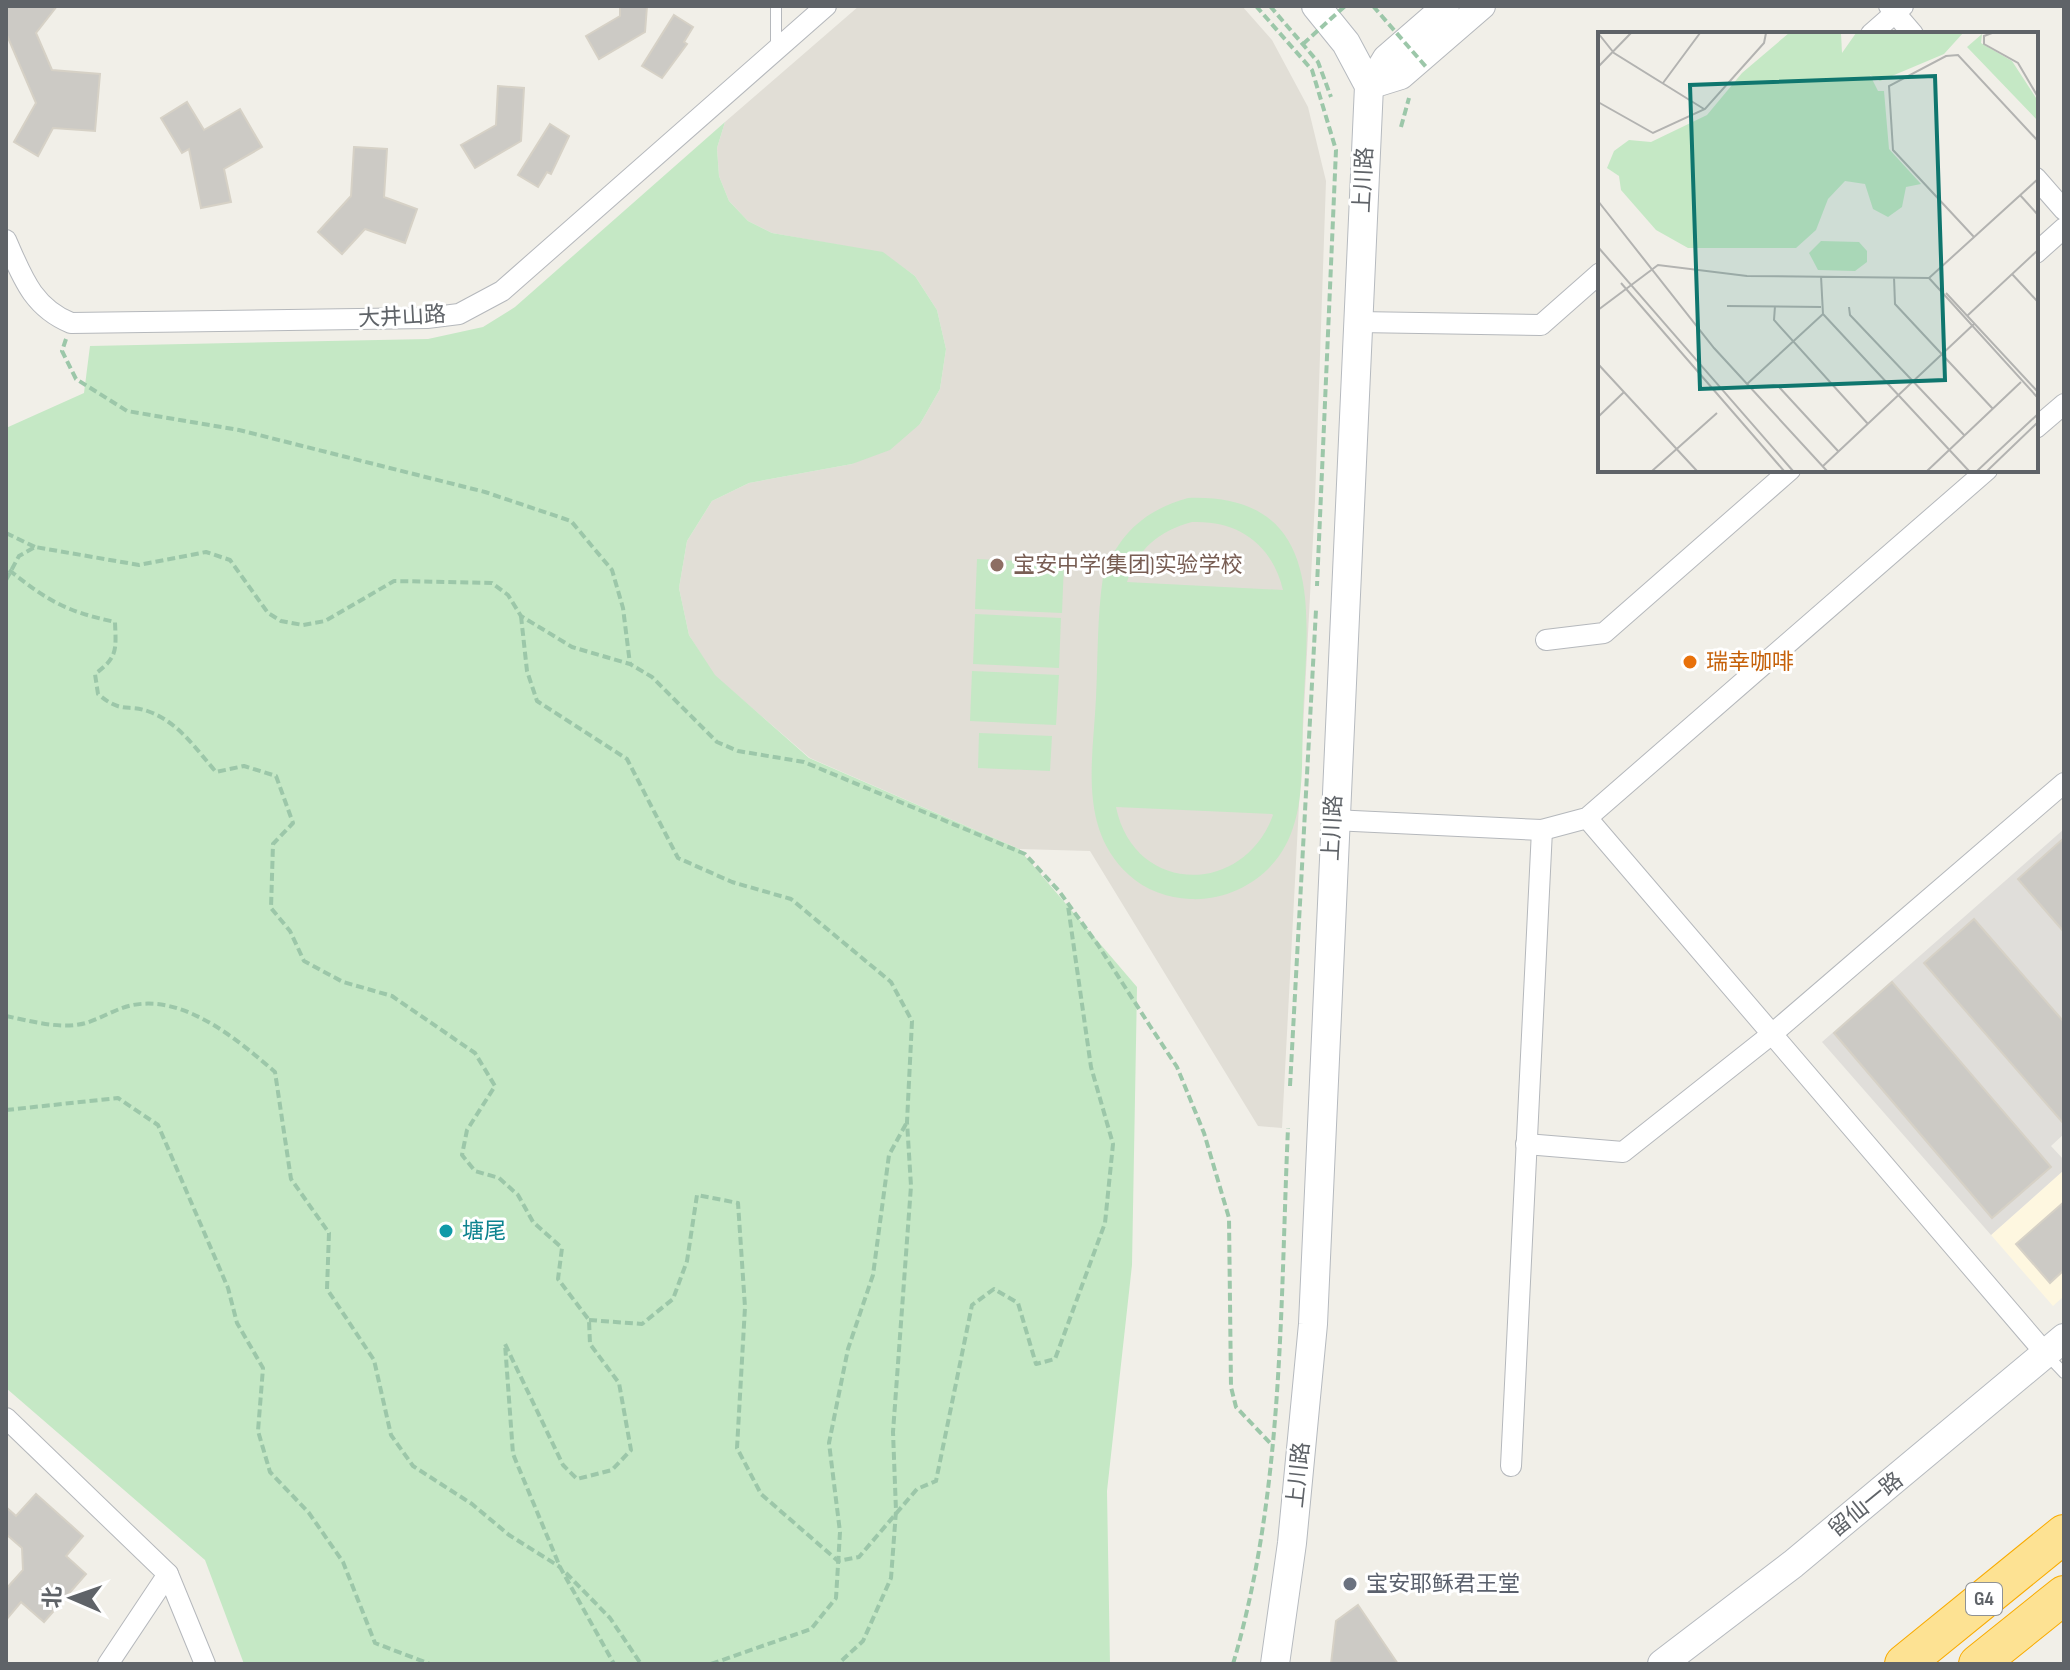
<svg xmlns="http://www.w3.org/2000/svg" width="2070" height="1670" font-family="'Sofia Sans Condensed','Noto Sans SC',sans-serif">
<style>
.commercial{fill:#fef7e0}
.industrial{fill:#e0deda}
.education{fill:#e1ded6}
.green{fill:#c5e8c5;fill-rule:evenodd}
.building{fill:#cccac5;stroke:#d6d1c6;stroke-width:2}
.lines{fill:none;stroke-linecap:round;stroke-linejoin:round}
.service-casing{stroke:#b5b8bc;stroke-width:12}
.minor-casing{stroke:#b5b8bc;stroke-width:22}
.tertiary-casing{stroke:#b5b8bc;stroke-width:28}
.secondary-casing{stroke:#b6babf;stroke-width:30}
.motorway-casing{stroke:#f9ab00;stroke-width:40}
.path{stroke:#9cc7a9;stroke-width:4;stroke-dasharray:8 4;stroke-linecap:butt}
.service{stroke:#fff;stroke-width:10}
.minor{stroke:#fff;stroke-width:20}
.tertiary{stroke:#fff;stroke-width:26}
.secondary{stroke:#fff;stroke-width:28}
.motorway{stroke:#fde293;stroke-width:38}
.path-bridge{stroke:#9cc7a9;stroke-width:4;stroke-dasharray:8 4;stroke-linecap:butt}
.education-dot{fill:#8d6e63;stroke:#fff;stroke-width:3}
.food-dot{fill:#e8710a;stroke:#fff;stroke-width:3}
.culture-dot{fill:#0f9aa8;stroke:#fff;stroke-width:3}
.worship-dot{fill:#6b7280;stroke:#fff;stroke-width:3}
.labels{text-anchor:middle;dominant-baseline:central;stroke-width:6;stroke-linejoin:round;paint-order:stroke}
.shield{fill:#fff;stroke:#8f9295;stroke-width:2}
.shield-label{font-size:20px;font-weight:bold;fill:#5f6368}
.street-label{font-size:22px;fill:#5f6368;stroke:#fff}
.education-label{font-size:22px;fill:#785e54;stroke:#fff;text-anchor:start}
.food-label{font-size:22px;fill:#c56008;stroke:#fff;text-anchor:start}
.culture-label{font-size:22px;fill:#0d838f;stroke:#fff;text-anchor:start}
.worship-label{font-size:22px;fill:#5b616d;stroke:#fff;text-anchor:start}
.inset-road{fill:none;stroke:#b3b3b1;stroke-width:2}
.view{fill:#0f766e;fill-opacity:0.15;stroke:#0f766e;stroke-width:4}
.inset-edge{fill:none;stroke:#5f6368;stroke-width:4}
</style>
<rect width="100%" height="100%" fill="#f1efe8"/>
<path class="commercial" d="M2064 1170V1296L2053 1306 1991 1235Z"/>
<path class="industrial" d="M2064 829V1134L2051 1146 2064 1160V1170L1991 1235 1822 1042Z"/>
<path class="education" d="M859 6H1242L1272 40 1308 107 1326 181 1315 501 1282 1128 1258 1126 1090 851 1019 849 810 758 714 675 689 635 679 588 687 541 712 501 749 483 852 464 920 424 940 389 946 349 937 310 915 276 883 253 772 233 748 221 729 201 719 176 717 148 725 122Z"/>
<g class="green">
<path d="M725 122 717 148 719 176 729 201 748 221 772 233 883 252 915 276 937 310 946 349 940 389 920 424 890 450 852 464 749 483 712 501 687 541 679 588 689 635 715 675 809 758 1019 849 1137 987 1132 1265 1107 1491 1110 1664H244L205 1560 6 1388V428L84 393 90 346 428 339 483 327 515 307Z"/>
<path d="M1188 498C1329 493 1307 619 1303 715 1301 761 1307 817 1279 856 1259 884 1224 901 1190 899 1168 898 1145 890 1129 875 1078 828 1093 760 1096 698 1098 658 1097 617 1103 577 1118 534 1145 510 1188 498ZM1192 522C1238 520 1272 544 1283 590L1127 582C1137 549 1159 531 1192 522ZM1116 807 1272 814 1273 815C1243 897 1134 895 1116 807Z"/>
<path d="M977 559 1064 563 1062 613 975 609Z"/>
<path d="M975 614 1061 618 1059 668 973 664Z"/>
<path d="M972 671 1059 675 1056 725 970 721Z"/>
<path d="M979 733 1052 736 1050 771 978 768Z"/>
</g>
<g class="building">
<path d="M6 6H57L36 33 52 70 100 74 95 131 53 128 38 156 14 142 36 103 6 33Z"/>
<path d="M620 6H647L645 32 599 59 586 36 620 16Z"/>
<path d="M674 15 693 27 684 42 687 44 662 78 642 66Z"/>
<path d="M498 86 524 88 521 141 475 168 461 145 496 125Z"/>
<path d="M187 102 204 130 240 109 262 147 224 169 231 202 201 208 189 149 182 153 161 118Z"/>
<path d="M550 124 569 136 551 174 547 172 538 187 518 175Z"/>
<path d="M354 147 387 149 384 197 417 209 405 243 365 229 342 254 318 232 351 196Z"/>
<path d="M2064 838V932L2018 879Z"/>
<path d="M1974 919 2064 1022V1124L1924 963Z"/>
<path d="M1892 982 2051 1167 1992 1218 1834 1033Z"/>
<path d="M2064 1202V1270L2050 1283 2016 1244Z"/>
<path d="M36 1494 83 1536 66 1556 86 1574 44 1622 21 1602 6 1620V1589L23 1570 22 1548 6 1534V1507L16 1516Z"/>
<path d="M1358 1605 1398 1664H1331L1336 1621Z"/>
</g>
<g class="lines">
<defs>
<g id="service">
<path d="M776 48V6"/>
<path d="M2046 1354 2064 1373"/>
</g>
<g id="minor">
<path d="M1889 6 1913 34"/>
<path d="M1871 34 1903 6"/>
<path d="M2036 178 2064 210"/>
<path d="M6 240C22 276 32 307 71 323L427 318 459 314 502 291 826 6"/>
<path d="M2036 253 2064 228"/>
<path d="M1358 322 1541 325 1600 273"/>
<path d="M2036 428 2064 404"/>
<path d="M1546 640 1604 633 1790 470"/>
<path d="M1587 818 2046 1354"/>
<path d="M1333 820 1542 830 1587 818 1987 470"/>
<path d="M1526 1144 1623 1152 1772 1034 2064 783"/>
<path d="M6 1418 168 1574 205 1664"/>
<path d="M1511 1466 1542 830"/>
<path d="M108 1664 168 1574"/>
</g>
<g id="tertiary">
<path d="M1369 86 1401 76 1482 6"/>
<path d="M1369 86 1386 58 1446 6"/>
</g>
<g id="secondary">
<path d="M1275 1664 1292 1543 1313 1324 1369 86 1346 43 1316 6"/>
<path d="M1662 1664 1793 1564 2064 1338"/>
</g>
<g id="motorway">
<path d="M1904 1664 2064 1534"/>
<path d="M1978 1664 2064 1595"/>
</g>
</defs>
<use href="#service" class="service-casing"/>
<use href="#minor" class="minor-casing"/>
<use href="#tertiary" class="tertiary-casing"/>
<use href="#secondary" class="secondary-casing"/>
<use href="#motorway" class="motorway-casing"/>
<g class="path">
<path d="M1256 6 1312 70 1336 150 1317 586"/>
<path d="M1270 6 1318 62 1331 97"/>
<path d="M1401 127 1409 98"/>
<path d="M66 339 62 351 76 379 127 411 239 430 485 492 571 521 612 570 623 608 630 664"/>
<path d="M6 533 35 547"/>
<path d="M9 570C48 601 65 611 115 622 116 650 118 657 95 674L98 694C123 715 126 703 150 712 179 723 196 749 216 772L244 766 276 776 293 823 273 844 271 908 290 931 304 961 343 982 392 996 475 1053 495 1086 467 1130 462 1155 475 1171 499 1178 518 1195 533 1222 562 1248 558 1279 589 1320 590 1344 619 1383 631 1450 612 1470 577 1479 563 1465 505 1344 513 1454 560 1567 614 1664"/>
<path d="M6 580 19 556 35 547 139 565 206 552 230 560 268 613 281 621 303 625 325 621 394 581 492 583 508 595 521 616 572 647 630 664 652 677 717 742 738 751 804 762 1025 854 1059 891 1098 945 1150 1026 1177 1067 1204 1133 1229 1218 1231 1387 1236 1407 1272 1445"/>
<path d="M521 616 527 671 537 701 627 759 678 858 732 882 791 899 891 982 912 1021 907 1122 911 1186 893 1432 896 1511 891 1578 863 1641 838 1664"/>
<path d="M6 1016C30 1021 62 1030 86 1023 102 1018 117 1008 133 1005 186 995 239 1041 275 1072L291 1179 329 1233 327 1289 374 1360 391 1435 413 1466 472 1504 509 1535 560 1567"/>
<path d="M1290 1086 1316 610"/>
<path d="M6 1110 118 1098 158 1125 228 1288 237 1323 263 1368 258 1431 270 1472 309 1513 343 1562 375 1643 430 1664"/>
<path d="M589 1320 642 1324 673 1299 687 1261 697 1195 738 1203 745 1307 737 1448 761 1494 838 1561 859 1557 917 1489 936 1481 972 1305 994 1289 1018 1303 1036 1364 1055 1359 1105 1223 1113 1144 1091 1067 1068 906"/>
<path d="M566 1573 610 1618 641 1664"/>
<path d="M711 1664 811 1629 836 1598 840 1532 829 1443 848 1349 873 1275 889 1155 907 1122"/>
<path d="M1233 1664C1284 1491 1280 1306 1288 1128"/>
</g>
<use href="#service" class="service"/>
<use href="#minor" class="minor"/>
<use href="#tertiary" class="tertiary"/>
<use href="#secondary" class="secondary"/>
<use href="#motorway" class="motorway"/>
<g class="path-bridge">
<path d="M1373 6 1427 68"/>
<path d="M1303 44 1345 6"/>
</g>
</g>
<circle class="education-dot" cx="997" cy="565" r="8"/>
<circle class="food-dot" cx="1690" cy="662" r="8"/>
<circle class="culture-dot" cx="446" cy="1231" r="8"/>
<circle class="worship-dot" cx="1350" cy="1584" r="8"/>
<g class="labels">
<rect class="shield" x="1966" y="1583" width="36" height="32" rx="6"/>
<g class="shield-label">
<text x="1984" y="1599">G4</text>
</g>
<g class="street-label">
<text transform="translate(1364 180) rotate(-87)">上川路</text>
<text transform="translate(402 317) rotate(-3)">大井山路</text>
<text transform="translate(1333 828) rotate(-87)">上川路</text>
<text transform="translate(1299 1475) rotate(-84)">上川路</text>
<text transform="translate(1866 1505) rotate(-39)">留仙一路</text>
</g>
<g class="education-label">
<text x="1013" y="565">宝安中学(集团)实验学校</text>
</g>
<g class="food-label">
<text x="1706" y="662">瑞幸咖啡</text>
</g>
<g class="culture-label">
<text x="462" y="1231">塘尾</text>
</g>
<g class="worship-label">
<text x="1366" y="1584">宝安耶稣君王堂</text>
</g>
</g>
<g transform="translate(1598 32)">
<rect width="440" height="440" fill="#f1efe8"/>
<path d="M191 1H243L244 21 258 1H365L346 22 282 49 272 43 280 59H286L291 117 323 152 308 155 304 175 290 185 275 177 267 152 247 149 230 167 218 198 198 216H90L58 198 23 158 21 144 9 136 16 119 31 108 53 110 109 83 144 41ZM384 2 383 11 414 29 440 69V89L369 15ZM223 209 261 210 269 219V230L257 239 220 238 211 221Z" fill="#c5e8c5"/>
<path class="inset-road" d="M0 1 16 21 106 77M394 1 386 4V12L420 31 440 65M0 35 33 1M65 51 102 1M0 70 55 101 107 77 166 11 168 1M422 163 440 183M0 169 116 316 229 439M376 205 295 118 291 54 348 24 360 23 440 109M0 215 195 439M414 242 440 270M223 244 225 282 371 439M296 245 297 272 395 377M331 246 440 366M23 251 186 439M348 261 440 360M129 274 223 275M177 274 176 288 270 392M251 275 252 283 367 404M0 278 60 233 149 244 331 246 440 147M369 284 440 218M0 332 99 439M149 352 225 282M181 355 240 419M0 385 26 360M225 434 376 292M54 439 119 381M329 439 423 350M379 439 440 382M389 439 440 390"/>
<path class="view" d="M337 44 347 348 102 357 92 53Z"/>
<rect width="440" height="440" class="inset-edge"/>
</g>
<rect width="2070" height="1670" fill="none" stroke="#5f6368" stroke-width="16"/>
<g transform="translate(72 1598) rotate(272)" stroke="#ffffff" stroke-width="6" paint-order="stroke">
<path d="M0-6L14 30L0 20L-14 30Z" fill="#5f6368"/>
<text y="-12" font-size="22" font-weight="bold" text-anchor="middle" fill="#5f6368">北</text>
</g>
</svg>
